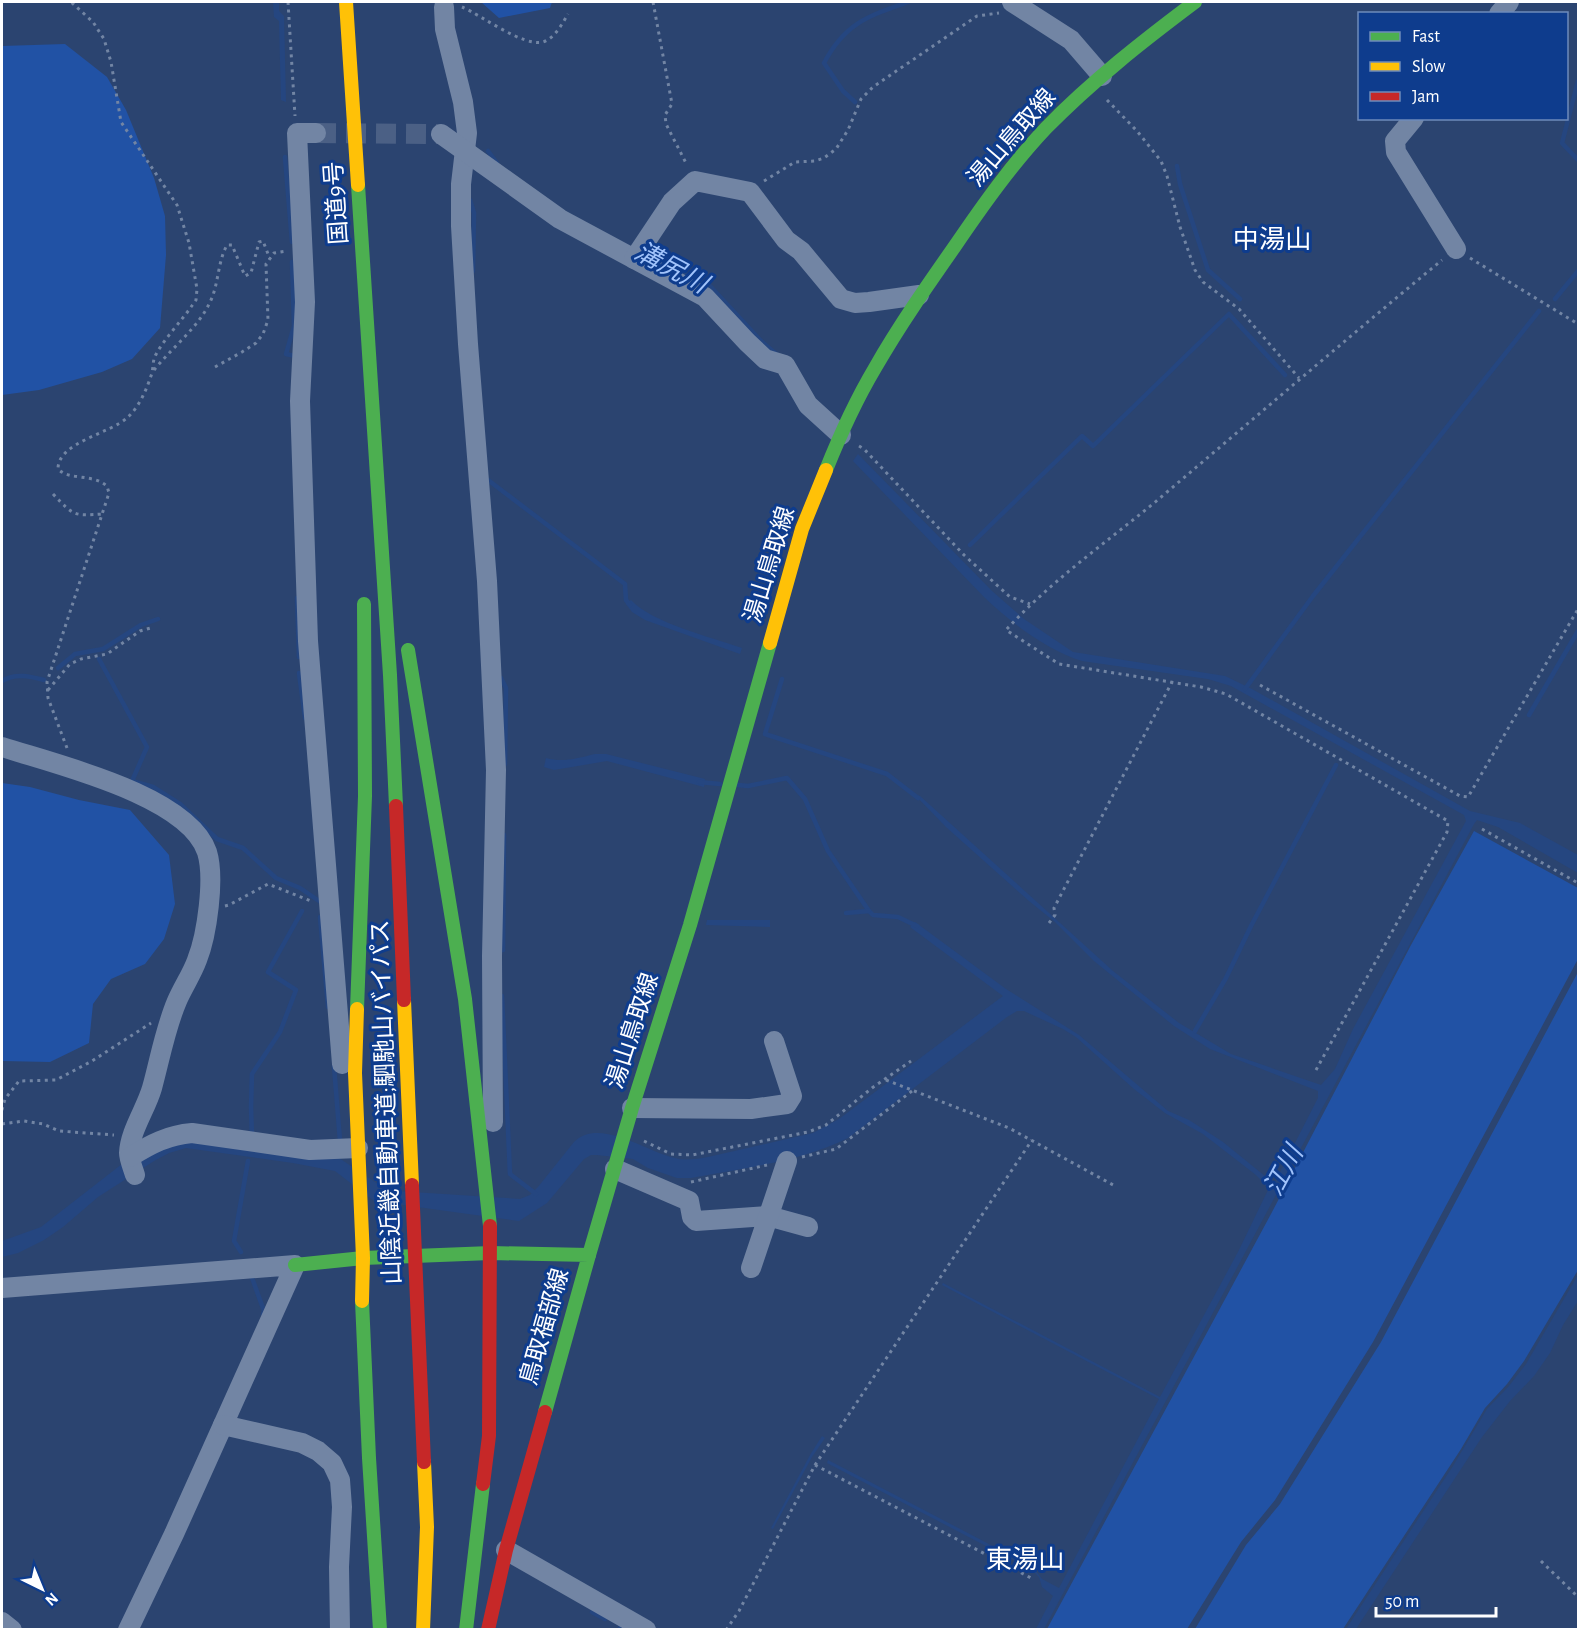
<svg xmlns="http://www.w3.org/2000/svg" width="1580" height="1631" font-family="'Alegreya Sans','Noto Sans JP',sans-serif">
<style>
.green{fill:#2152a5}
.water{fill:#254680}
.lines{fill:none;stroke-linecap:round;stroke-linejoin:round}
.stream{stroke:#254680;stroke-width:4.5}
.street-tunnel{stroke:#4b6085;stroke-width:20;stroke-dasharray:20 10;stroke-linecap:butt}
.path{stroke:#7285a4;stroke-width:3;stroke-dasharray:3 4.5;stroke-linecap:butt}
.street{stroke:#7285a4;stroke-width:20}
.fast{stroke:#4caf50;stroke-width:14}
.slow{stroke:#ffc107;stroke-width:14}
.jam{stroke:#c62828;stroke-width:14}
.labels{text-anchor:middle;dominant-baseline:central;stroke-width:6;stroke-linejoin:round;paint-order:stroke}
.street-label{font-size:24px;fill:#fff;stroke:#0e3c8d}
.neighbourhood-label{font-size:26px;fill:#fff;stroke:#0e3c8d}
.water-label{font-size:26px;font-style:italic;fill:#a1c3fb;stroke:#0e3c8d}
</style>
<rect width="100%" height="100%" fill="#2b4470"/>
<g class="green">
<path d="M481 2H552L550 8 499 18Z"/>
<path d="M65 44 107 77 126 110 154 178 165 216 166 255 160 328 132 359 102 372 39 390 2 395V46Z"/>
<path d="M2 783 30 787 79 800 130 810 169 855 175 904 164 939 145 964 111 979 93 1004 89 1043 50 1062 2 1061Z"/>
<path d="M1474 831 1578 888V959L1373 1342 1275 1500 1241 1542 1187 1629H1047L1271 1214 1411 945Z"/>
<path d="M1578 972V1270L1524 1361 1507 1384 1485 1408 1461 1449 1343 1629H1195L1246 1545 1280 1504 1381 1342Z"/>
</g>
<g class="water">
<path d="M273 2H279V11L284 16 286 102 281 100 279 21 274 17Z"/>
<path d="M858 454 992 591 1024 619 1073 652 1225 676 1252 689 1470 811 1520 823 1578 855V873L1498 827 1477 820 1474 824 1044 1629H1036L1053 1596 1042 1587 1039 1577 1032 1570 827 1463 828 1460 1033 1567 1042 1579 1059 1588 1159 1399 942 1285 943 1283 1160 1397 1239 1250 1268 1190 1264 1183 1256 1175 1203 1134 1165 1113 1134 1089 1076 1037 1063 1029 1024 1011H1017L1007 1017 848 1138C800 1162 743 1168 691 1178H677L648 1168 633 1159 597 1155H591L584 1159 547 1203 519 1221 374 1201 335 1171 293 1163 186 1148 169 1153 154 1161 98 1197 63 1227 44 1240 18 1253 2 1257V1241L41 1227 122 1164 178 1137 339 1158 378 1184 396 1191 520 1199 530 1195 538 1187 574 1142C600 1117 646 1152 675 1158 685 1161 697 1159 708 1157L813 1133 839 1119 1003 996 910 927 915 922 1006 989 1079 1035 1168 1111 1189 1120 1223 1142 1271 1181 1275 1182 1318 1098V1091L1210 1049 1174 1026 1094 961 1055 922 1029 901 946 827 915 795 920 796 1113 971 1179 1023 1231 1054 1321 1085 1335 1069 1353 1029 1466 821 1464 815 1231 686 1208 679 1082 661C1048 651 1010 622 984 597L853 461Z"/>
<path d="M631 600C652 623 711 637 742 648L740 654 645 620 632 612 626 604Z"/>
<path d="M595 754H606L705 779 704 787 607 761 554 770 544 767 546 758C563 763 578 758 595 754Z"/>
<path d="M707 920H770V927L706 925Z"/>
<path d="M1578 1275V1301L1563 1325 1550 1353 1534 1376 1510 1401 1482 1437 1356 1629H1346L1453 1466 1487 1409 1509 1386 1526 1364Z"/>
<path d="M822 1436 825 1438 812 1457 773 1529 771 1528 810 1455Z"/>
</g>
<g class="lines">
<g class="stream">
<path d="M1578 81 1562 143 1578 160"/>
<path d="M855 102 843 91 824 63C845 23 868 16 908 2"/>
<path d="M488 151 497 163"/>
<path d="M285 157 292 242"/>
<path d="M1177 166 1180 184 1208 270 1240 299"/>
<path d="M470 200 474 213 473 271"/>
<path d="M657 260 710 286 761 341 776 354"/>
<path d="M292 262 294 326 286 354 295 356V359"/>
<path d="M1555 299 1578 271"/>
<path d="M488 480 625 584 626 600 630 605"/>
<path d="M970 545 1082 436 1093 446 1229 314 1285 375"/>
<path d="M297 598 299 657"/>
<path d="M99 659 147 747 132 781 153 787 180 804 217 839 243 848 276 878 300 888 322 903"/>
<path d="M58 668 75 654 103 649 141 625 158 619"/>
<path d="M299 673 305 718"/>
<path d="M501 678 506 688 505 764"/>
<path d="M782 679 765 734 887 774 918 798"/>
<path d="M2 681C15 673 29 676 44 680"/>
<path d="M1245 689 1313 596 1539 311"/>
<path d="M1529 715 1578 631"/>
<path d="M699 782 720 784"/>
<path d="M738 785 748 786 787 778 805 799 828 851 869 911 873 915 898 917 917 926"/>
<path d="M846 913 869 911"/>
<path d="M320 917 328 1007"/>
<path d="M500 952V949L503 950 504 835"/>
<path d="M502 996 510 1174 536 1194"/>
<path d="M1195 1031 1226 978 1251 926 1336 765"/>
<path d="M334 1066 340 1141"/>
<path d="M252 1137 251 1107 252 1074 280 1032 296 990 268 972 302 911"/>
<path d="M241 1252 234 1241 248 1161"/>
<path d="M251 1275 264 1311 263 1314"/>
<path d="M592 1612 605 1619"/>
<path d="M620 1628 623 1630"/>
</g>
<path class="street-tunnel" d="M316 133 441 134"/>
<g class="path">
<path d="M288 2 295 116"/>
<path d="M653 2 672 104 665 115 666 124 687 165"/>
<path d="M462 7C481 15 523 47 543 42 555 38 562 24 568 14"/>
<path d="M1107 100 1137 131 1161 161 1167 176 1180 227 1195 270 1203 282 1239 309 1299 378"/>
<path d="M764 181 795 162 815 161 824 158 836 149 848 130 861 99 873 87 977 16 999 13"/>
<path d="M1470 258 1578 324"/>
<path d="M215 367 242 352 256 343 263 334 268 320 266 264 274 253 287 251"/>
<path d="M154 370C170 350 199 326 209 304 219 286 217 263 227 245H232L245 276 251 273 259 242 263 241 270 259"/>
<path d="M859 446 864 449 964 555 1010 597 1030 604"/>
<path d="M53 494C74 516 73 516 103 514"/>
<path d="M1260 685 1460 796 1468 797 1578 609"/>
<path d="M48 690 70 664 81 659 107 654 140 631 154 627"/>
<path d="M67 748 48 698 47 682 109 493 107 486C91 473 70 481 58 469 58 442 110 434 128 417 140 406 147 388 152 373 153 368 153 363 154 359 158 346 183 319 191 307L196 300 197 289 189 243 177 205 121 122 111 62 104 39 93 22 71 2"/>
<path d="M1482 829 1578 883"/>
<path d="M225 906 229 905 268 884 311 901"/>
<path d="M1049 923 1055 915 1054 908 1172 682"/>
<path d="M1316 1070 1447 832 1448 821 1226 694 1201 687 1059 664 1006 630C1050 582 1104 544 1154 503 1250 422 1345 340 1442 260"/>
<path d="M886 1080 1009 1128 1115 1186"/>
<path d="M2 1110 5 1099 19 1081 56 1080 92 1061 151 1023"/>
<path d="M2 1124 24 1121 43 1124 59 1131 114 1135"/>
<path d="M644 1141 671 1154 692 1155 808 1132 826 1125 872 1088 911 1061"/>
<path d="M802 1157 836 1149 912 1091"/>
<path d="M691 1182 767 1165"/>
<path d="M815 1465 1031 1578"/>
<path d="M1541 1561 1578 1597"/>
<path d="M726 1630 739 1611 815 1465 1032 1140"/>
</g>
<g class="street">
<path d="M1012 2 1071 40 1102 76"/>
<path d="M444 7 445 29 463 102 467 133 461 184V226L468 344 487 581 496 770 492 956 493 1122"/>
<path d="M1499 14 1509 2"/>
<path d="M1414 118 1395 141 1396 152 1456 249"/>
<path d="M316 133H297L305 302 300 401 308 641 342 1064"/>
<path d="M441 134 560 219 705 297 747 342 765 359 785 365 808 405 841 435"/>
<path d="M634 259 672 202 695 181 750 192 786 240 801 251 841 299 855 303 869 302 919 295"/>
<path d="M2 747C54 764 188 795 207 852 215 878 207 935 197 960 192 974 183 987 177 1001 165 1029 160 1059 152 1088 146 1109 130 1131 129 1153 129 1159 133 1168 135 1175"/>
<path d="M632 1108 751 1109 787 1104 792 1096 774 1041"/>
<path d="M130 1157C151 1144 168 1135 192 1133L310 1150 358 1148"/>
<path d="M615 1169 689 1201 692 1217 696 1221 768 1216 808 1227"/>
<path d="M751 1268 787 1161"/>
<path d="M2 1288 295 1265 174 1534 128 1630"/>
<path d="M223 1425 302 1443 318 1451 332 1463 340 1480 342 1507 339 1567 340 1630"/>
<path d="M506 1550 646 1630"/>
<path d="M2 1622 12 1630"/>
</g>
<g class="fast">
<path d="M358 185 390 675 396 806"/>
<path d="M826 470C840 435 856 400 875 368 899 326 927 286 955 246 983 205 1012 164 1046 128 1092 81 1143 41 1195 2"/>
<path d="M408 650 465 999 490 1226"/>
<path d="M357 1009 365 796 364 604"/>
<path d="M589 1255 632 1108 690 925 770 643"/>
<path d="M363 1258 491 1253 589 1255 545 1412"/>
<path d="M295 1265 363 1258"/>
<path d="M362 1301 369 1458 380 1630"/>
<path d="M466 1630 483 1484"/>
</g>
<g class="slow">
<path d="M346 2 358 185"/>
<path d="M770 643 802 529 826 470"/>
<path d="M404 1000 412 1185"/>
<path d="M357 1009 355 1073 363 1258 362 1301"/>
<path d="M423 1630 427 1527 424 1462"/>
</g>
<g class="jam">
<path d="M396 806 404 1000"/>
<path d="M412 1185 424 1462"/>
<path d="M483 1484 489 1436 490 1226"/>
<path d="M488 1630 506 1550 545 1412"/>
</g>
</g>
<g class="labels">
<g class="street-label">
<text transform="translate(1012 138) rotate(-49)">湯山鳥取線</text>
<text transform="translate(337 203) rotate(-94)">国道9号</text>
<text transform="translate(770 565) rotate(-73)">湯山鳥取線</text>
<text transform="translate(633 1031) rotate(-72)">湯山鳥取線</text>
<text transform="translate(387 1102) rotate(-92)">山陰近畿自動車道;駟馳山バイパス</text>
<text transform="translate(545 1327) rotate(-74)">鳥取福部線</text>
</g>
<g class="neighbourhood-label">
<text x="1272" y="240">中湯山</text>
<text x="1025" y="1560">東湯山</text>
</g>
<g class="water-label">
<text transform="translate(671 268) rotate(28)">溝尻川</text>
<text transform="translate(1284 1171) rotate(-62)">江川</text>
</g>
</g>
<rect width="1580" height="1631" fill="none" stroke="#ffffff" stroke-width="6"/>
<rect x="1358" y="12" width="210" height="108" fill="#0e3c8d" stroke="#6e8abb" stroke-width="1.5"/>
<rect x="1370" y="32" width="30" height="9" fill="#4caf50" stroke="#6e8abb" stroke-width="1.5"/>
<text x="1412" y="42" font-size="18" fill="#ffffff">Fast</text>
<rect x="1370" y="62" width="30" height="9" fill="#ffc107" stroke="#6e8abb" stroke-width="1.5"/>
<text x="1412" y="72" font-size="18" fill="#ffffff">Slow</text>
<rect x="1370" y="92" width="30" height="9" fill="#c62828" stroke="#6e8abb" stroke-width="1.5"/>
<text x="1412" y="102" font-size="18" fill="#ffffff">Jam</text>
<g transform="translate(42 1589) rotate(137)" stroke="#0e3c8d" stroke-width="4.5" paint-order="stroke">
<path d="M0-4.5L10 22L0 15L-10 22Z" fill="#ffffff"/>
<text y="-9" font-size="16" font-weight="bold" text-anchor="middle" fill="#ffffff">N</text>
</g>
<path d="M1376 1607v9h120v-9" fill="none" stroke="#ffffff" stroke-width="3"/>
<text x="1385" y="1607" font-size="18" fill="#ffffff" stroke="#0e3c8d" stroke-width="4.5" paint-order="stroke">50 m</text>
</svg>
